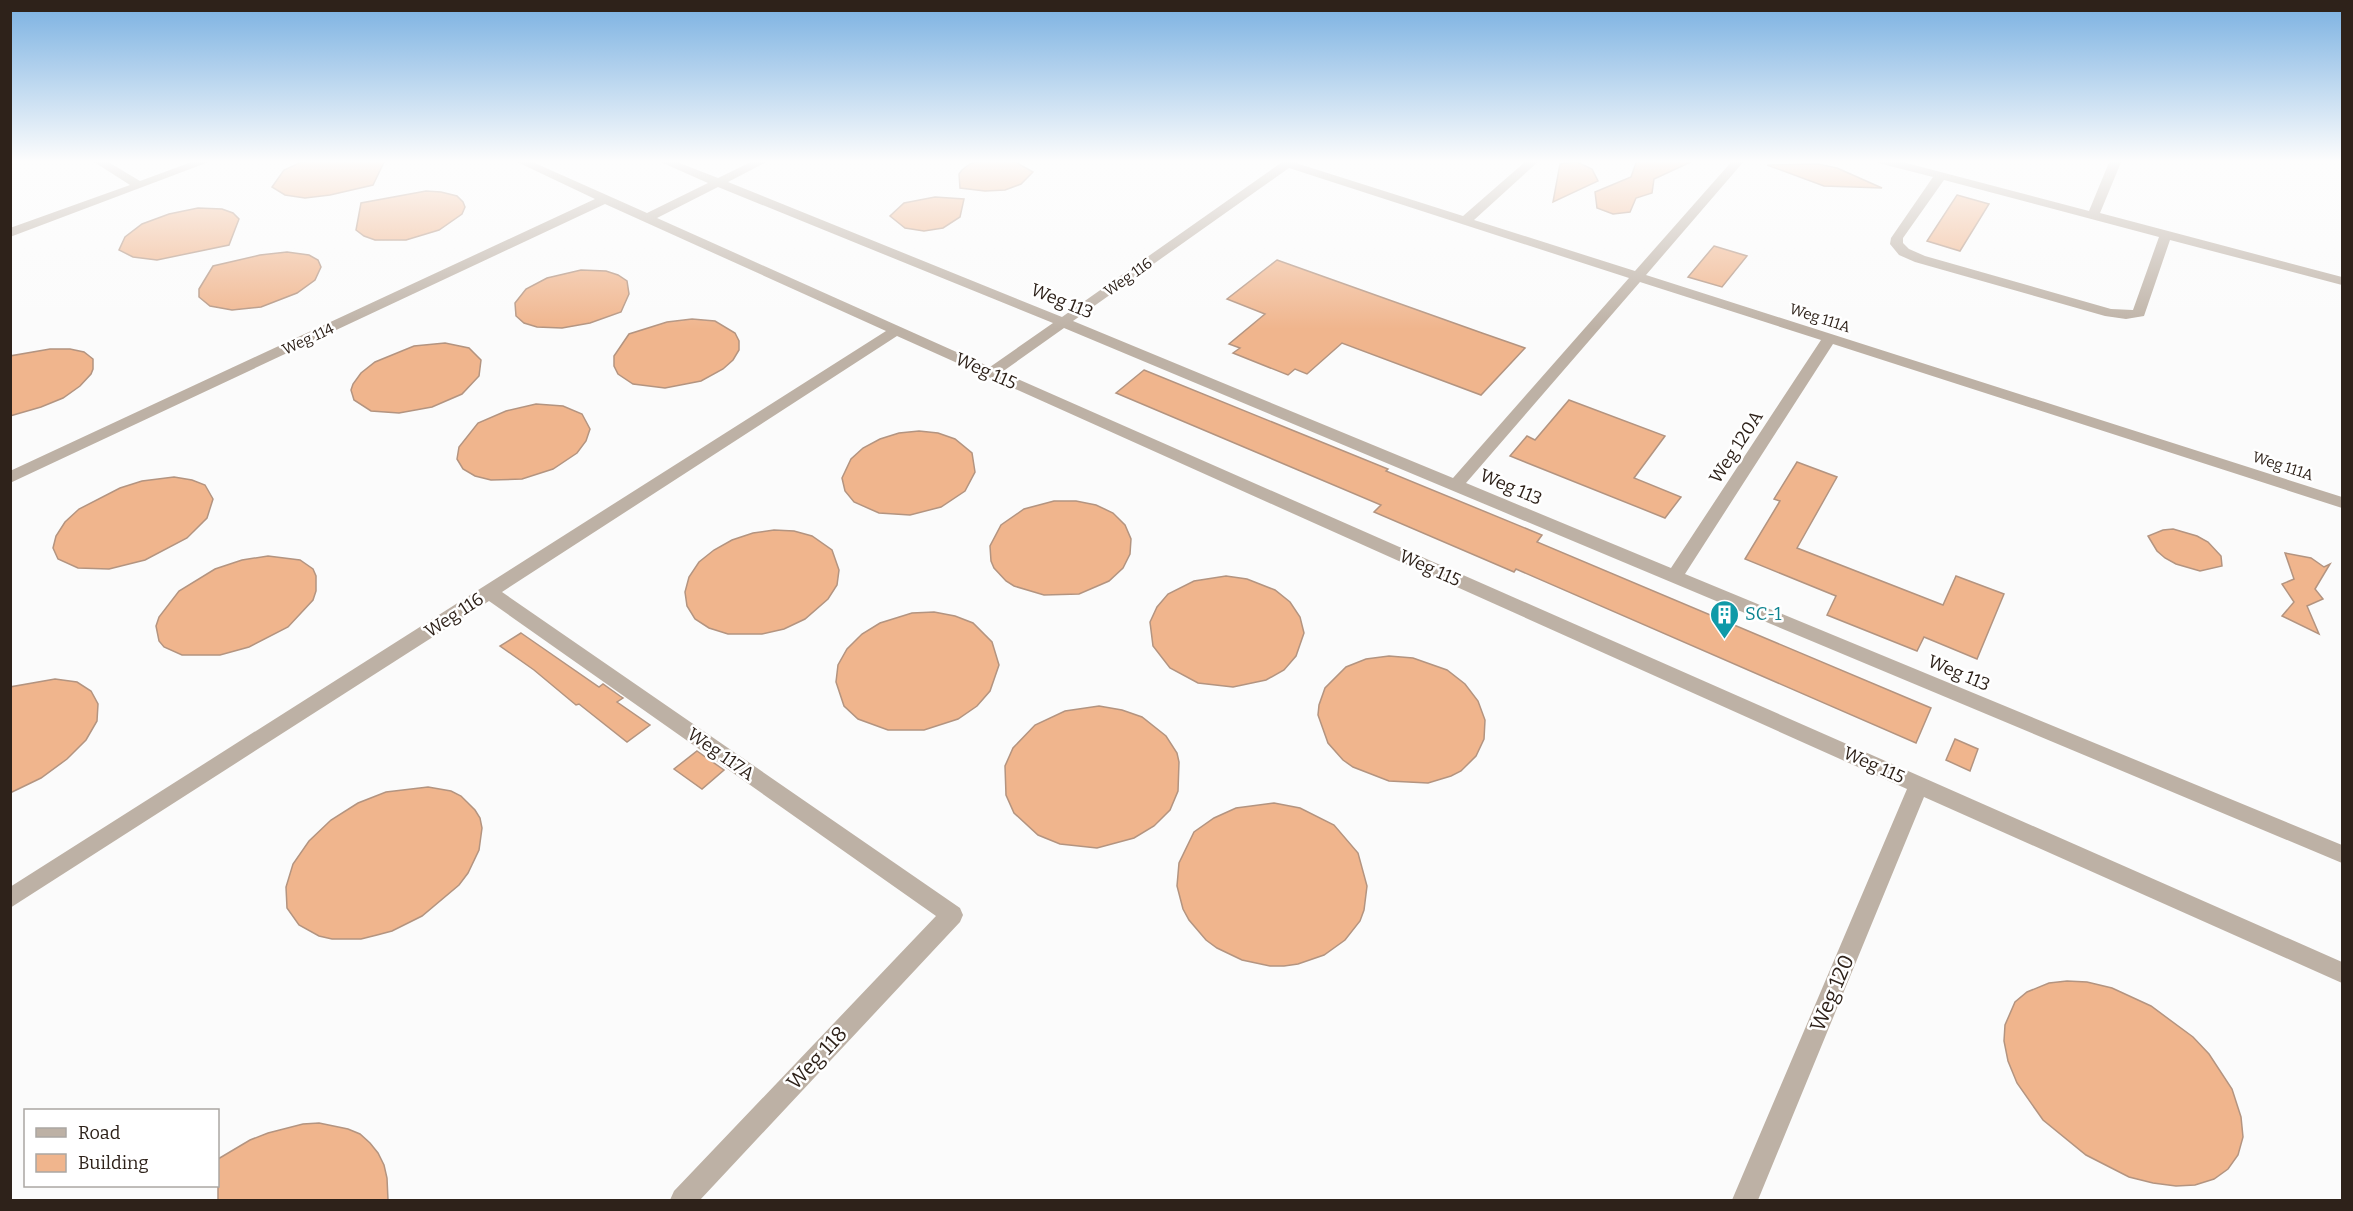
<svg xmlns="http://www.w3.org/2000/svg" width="2353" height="1211" font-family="Bitter,serif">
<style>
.building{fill:#f0b58d;stroke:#b39480;stroke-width:1.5}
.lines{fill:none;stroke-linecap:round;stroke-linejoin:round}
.minor{fill:#bdb1a5;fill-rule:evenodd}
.labels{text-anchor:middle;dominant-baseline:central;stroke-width:5;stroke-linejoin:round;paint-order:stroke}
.far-street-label{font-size:15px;fill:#2e221a;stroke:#fff}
.street-label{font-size:18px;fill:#2e221a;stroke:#fff}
.culture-label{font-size:18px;fill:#0d838f;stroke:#fff;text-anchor:start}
.near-street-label{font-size:21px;fill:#2e221a;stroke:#fff}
</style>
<rect width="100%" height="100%" fill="#fbfbfb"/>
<g class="building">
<path d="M306 160H385L373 185 330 195 305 198 285 195 272 187 284 170Z"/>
<path d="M984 160H1012L1033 172 1021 184 1005 190 985 191 960 188 959 174 962 170 970 164Z"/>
<path d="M1637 160H1695L1654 179 1652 193 1636 198 1630 212 1613 214 1597 208 1595 192 1631 177Z"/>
<path d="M1577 162 1592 169 1598 181 1553 202 1560 164Z"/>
<path d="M1818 164 1837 168 1882 188 1824 186 1767 165Z"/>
<path d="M426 191 441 192 457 196 463 202 465 207 462 214 439 230 406 240H375L364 236 356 230 361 203Z"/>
<path d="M1957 195 1989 204 1960 251 1927 241Z"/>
<path d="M935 197 964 199 960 217 943 228 924 231 905 228 890 216 904 203Z"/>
<path d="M198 208 222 209 233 213 239 219 229 245 157 260 133 257 119 250 125 237 142 224 169 214Z"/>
<path d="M1714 246 1747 256 1722 287 1688 277Z"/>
<path d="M287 252 309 255 318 260 321 267 315 280 297 293 261 307 232 310 210 306 199 297V289L213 266 260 255Z"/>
<path d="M1277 260 1482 333 1525 348 1481 395 1342 343 1307 374 1295 369 1288 375 1233 353 1240 348 1229 344 1265 314 1227 299Z"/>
<path d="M581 270 606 271 618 275 627 281 629 294 621 312 590 323 562 328 537 327 524 323 516 316 515 303 526 289 547 278Z"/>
<path d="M692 319 715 321 735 333 739 341V350L733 360 723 369 701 381 665 388 633 384 618 374 614 366V356L629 334 667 322Z"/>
<path d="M445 343 469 348 481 360 479 376 462 394 432 407 399 413 371 411 354 400 351 390 353 384 361 373 375 362 414 346Z"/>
<path d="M50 349H70L84 352 93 359V369L91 374 80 386 63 398 41 407 10 416V356Z"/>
<path d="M1144 370 1388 469 1386 471 1542 535 1537 542 1931 708 1916 743 1516 569 1514 572 1374 512 1381 505 1116 393Z"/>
<path d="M1569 400 1665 436 1634 478 1681 497 1665 518 1510 456 1527 436 1535 440Z"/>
<path d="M536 404 563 406 582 414 590 429 586 441 577 453 553 469 522 479 491 480 475 476 463 469 457 459 459 447 478 423 506 411Z"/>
<path d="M919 431 938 433 955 439 972 453 975 472 965 491 941 507 910 515 879 513 854 502 845 491 842 478 851 459 863 448 880 439 899 433Z"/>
<path d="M1797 462 1837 477 1797 548 1943 605 1956 576 2004 594 1977 659 1924 637 1917 651 1827 615 1836 596 1745 559 1780 501 1774 499Z"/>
<path d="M174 477 192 480 205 485 213 499 207 518 187 538 145 560 109 569 78 568 58 559 53 548 56 536 65 522 79 509 120 488 142 481Z"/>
<path d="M1054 501H1076L1096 505 1113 513 1125 525 1131 539 1130 554 1123 568 1109 581 1079 594 1044 595 1014 586 1006 581 994 568 991 561 990 546 1001 525 1024 509Z"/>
<path d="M2173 529 2197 536 2208 542 2221 556 2222 566 2200 571 2176 564 2165 558 2157 551 2148 536 2163 530Z"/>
<path d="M774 530 794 531 812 536 832 550 839 570 837 585 828 599 805 619 784 629 762 634H728L709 628 695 619 687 606 685 592 689 577 699 562 714 550 732 540 753 533Z"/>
<path d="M2285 553 2311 558 2324 567 2330 564 2315 589 2323 599 2307 606 2319 634 2282 616 2294 602 2282 584 2294 579Z"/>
<path d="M268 556 300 560 313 569 316 576V591L313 600 288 627 249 647 220 655H182L164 647 159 641 156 626 159 617 179 591 215 569 242 560Z"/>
<path d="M1226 576 1247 579 1275 590 1290 602 1300 617 1304 633 1296 656 1284 670 1266 680 1233 687 1198 683 1170 668 1153 646 1150 622 1157 607 1168 594 1194 581Z"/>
<path d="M934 612 955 616 973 623 992 642 999 665 990 691 977 706 958 719 924 730H888L858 719 844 706 836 682 838 665 847 649 862 634 880 623 912 613Z"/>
<path d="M521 633 599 687 603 684 620 696 623 698 617 702 650 725 627 742 579 704 576 705 534 670 500 646Z"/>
<path d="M1389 656 1413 658 1447 670 1465 684 1478 701 1485 720 1484 739 1476 756 1461 771 1451 776 1428 783 1389 781 1353 767 1343 760 1328 743 1318 715 1319 705 1325 688 1346 667 1366 659Z"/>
<path d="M55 679 77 682 91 691 98 704 97 721 86 740 67 759 41 778 10 793V687Z"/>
<path d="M1099 706 1122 710 1142 717 1166 736 1177 753 1179 762 1178 791 1170 810 1154 826 1134 838 1097 848 1060 844 1038 835 1014 813 1006 795 1005 766 1013 748 1035 725 1065 711Z"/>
<path d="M1955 739 1978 749 1970 771 1946 760Z"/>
<path d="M697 751 724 770 702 789 674 769Z"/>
<path d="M428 787 451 791 461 796 475 810 480 818 482 828 479 850 468 873 459 885 422 916 392 931 377 935 361 939H332L319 936 299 925 287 908 286 887 293 864 309 841 331 820 358 803 386 792Z"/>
<path d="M1274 803 1300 808 1334 825 1358 853 1367 886 1364 910 1360 921 1345 940 1324 955 1298 964 1284 966H1270L1242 960 1217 948 1206 940 1189 920 1183 909 1177 886 1179 863 1194 832 1214 818 1236 808Z"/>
<path d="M2067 981 2087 982 2112 988 2151 1006 2193 1037 2209 1054 2232 1089 2241 1117 2243 1137 2238 1155 2228 1169 2214 1179 2195 1185 2176 1186 2153 1183 2129 1177 2086 1155 2043 1120 2017 1083 2008 1061 2004 1041 2005 1025 2015 1002 2027 992 2049 983Z"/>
<path d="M319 1123 348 1129 360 1134 370 1143 378 1153 384 1165 387 1178 388 1200H218V1159L250 1140 268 1133 303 1124Z"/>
</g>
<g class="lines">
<g class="minor">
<path d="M91 160H105L140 181 197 160H214L10 237V228L130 185Z"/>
<path d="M513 160H528L647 213 708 183 656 160H672L718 178 755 160H770L728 182 1062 317 1285 160H1299L1296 163 1463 216 1527 160H1540L1474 220 1635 271 1733 160H1745L1646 275 2342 497V508L1833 344 1685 574 2342 845V863L1064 328 1002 372 2342 962V983L1924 797 1758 1200H1732L1907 789 897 336 502 592 960 908 963 915 960 922 700 1200H670L674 1191 936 916 489 601 10 908V887L886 331 605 204 10 483V471L595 199ZM1289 168 1629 278 1453 478 1073 321ZM718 187 1053 323 990 367 657 218ZM1640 282 1821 340 1671 568 1466 483Z"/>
<path d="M1876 160H1895L2089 211 2110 160H2122L2100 213 2342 277V285L2170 240 2144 316 2126 319 2105 316 1915 262 1899 255 1890 244 1891 238 1933 177 1878 163ZM1944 180 2159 237 2133 310 2111 309 1925 256 1909 249 1903 243V238Z"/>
</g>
</g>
<linearGradient id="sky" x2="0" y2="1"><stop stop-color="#79b0e1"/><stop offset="0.49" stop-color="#fdfdfd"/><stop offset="1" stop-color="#fdfdfd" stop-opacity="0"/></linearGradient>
<rect width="2353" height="329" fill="url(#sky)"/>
<defs>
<symbol id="building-pin" viewBox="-11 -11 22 30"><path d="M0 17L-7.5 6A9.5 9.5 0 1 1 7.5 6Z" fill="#0f9aa8" stroke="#fff"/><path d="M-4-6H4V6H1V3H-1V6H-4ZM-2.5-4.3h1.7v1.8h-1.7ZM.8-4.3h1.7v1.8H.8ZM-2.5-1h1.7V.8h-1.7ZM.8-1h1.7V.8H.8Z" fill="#fff"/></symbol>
</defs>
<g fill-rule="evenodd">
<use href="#building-pin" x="1708" y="598" width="33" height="45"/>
</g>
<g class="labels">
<g class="far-street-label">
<text transform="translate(1128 277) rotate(-35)">Weg 116</text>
<text transform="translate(1820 318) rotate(18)">Weg 111A</text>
<text transform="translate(308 339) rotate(-25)">Weg 114</text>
<text transform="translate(2283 466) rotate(18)">Weg 111A</text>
</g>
<g class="street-label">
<text transform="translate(1062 301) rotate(22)">Weg 113</text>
<text transform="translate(986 371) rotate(24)">Weg 115</text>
<text transform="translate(1736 447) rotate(-57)">Weg 120A</text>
<text transform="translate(1511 487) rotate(23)">Weg 113</text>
<text transform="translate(1430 568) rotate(24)">Weg 115</text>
<text transform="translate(454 615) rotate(-33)">Weg 116</text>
<text transform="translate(1959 673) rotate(23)">Weg 113</text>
<text transform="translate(721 754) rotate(35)">Weg 117A</text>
<text transform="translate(1874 765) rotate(24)">Weg 115</text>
</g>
<g class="culture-label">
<text x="1745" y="614">SC-1</text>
</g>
<g class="near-street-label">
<text transform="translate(1832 993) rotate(-67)">Weg 120</text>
<text transform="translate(817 1058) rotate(-47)">Weg 118</text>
</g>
</g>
<rect width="2353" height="1211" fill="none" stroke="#2e221a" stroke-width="24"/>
<rect x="24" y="1109" width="195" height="78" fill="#ffffff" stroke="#aba7a3" stroke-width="1.5"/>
<rect x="36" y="1128" width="30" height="9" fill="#bdb1a5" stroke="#aba7a3" stroke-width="1.5"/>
<text x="78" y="1139" font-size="18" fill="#2e221a">Road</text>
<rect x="36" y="1154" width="30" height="18" fill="#f0b58d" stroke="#aba7a3" stroke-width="1.5"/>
<text x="78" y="1169" font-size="18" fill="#2e221a">Building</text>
</svg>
